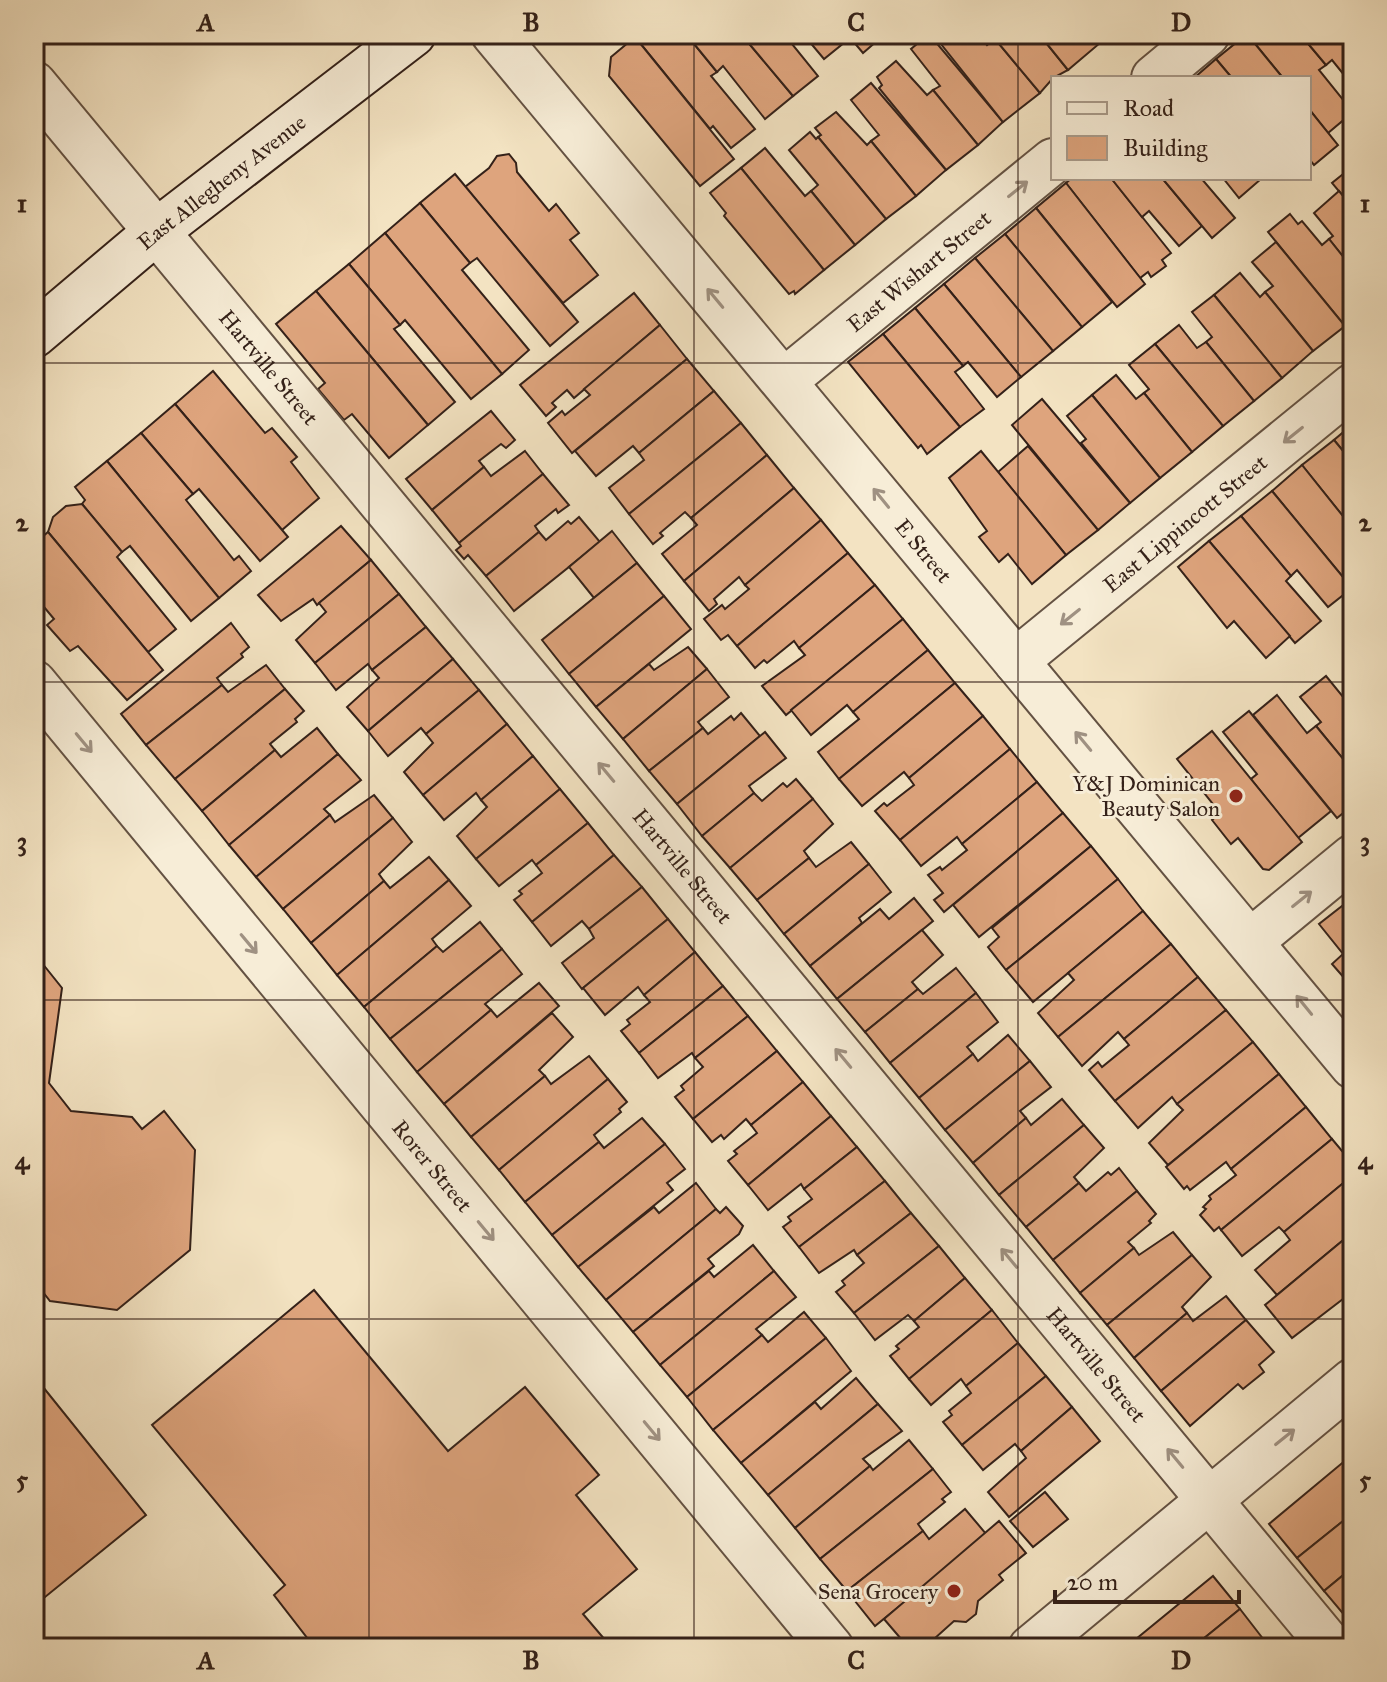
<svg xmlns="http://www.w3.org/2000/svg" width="1387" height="1682" font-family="'IM FELL Great Primer',serif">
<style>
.building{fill:#dea47d;stroke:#342119;stroke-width:2}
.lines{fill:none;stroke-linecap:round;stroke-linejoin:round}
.street-casing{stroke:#645243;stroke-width:48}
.secondary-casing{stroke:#342119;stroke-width:48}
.street{stroke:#f7edd7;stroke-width:44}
.secondary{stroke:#f7edd7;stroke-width:44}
.oneway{stroke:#9f9182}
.grid{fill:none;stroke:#342119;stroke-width:2;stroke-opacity:0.55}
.poi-dot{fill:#8f2418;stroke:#f7edd7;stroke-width:3}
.labels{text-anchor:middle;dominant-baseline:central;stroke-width:6;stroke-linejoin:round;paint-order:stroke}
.street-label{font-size:22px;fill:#342119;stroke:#f7edd7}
.poi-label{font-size:22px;fill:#342119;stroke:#f7edd7;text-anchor:end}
.neatline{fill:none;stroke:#342119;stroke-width:3}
.grid-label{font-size:26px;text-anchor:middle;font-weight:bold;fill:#342119}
</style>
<rect width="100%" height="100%" fill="#f3e3c2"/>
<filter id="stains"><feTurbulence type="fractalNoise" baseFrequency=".0025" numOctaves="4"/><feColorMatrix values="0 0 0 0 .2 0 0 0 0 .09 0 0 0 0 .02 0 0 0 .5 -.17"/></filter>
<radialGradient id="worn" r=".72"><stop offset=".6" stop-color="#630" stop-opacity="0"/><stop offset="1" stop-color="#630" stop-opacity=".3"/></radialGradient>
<g class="building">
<path d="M639 34H686L717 72 711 76 755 129 731 148 713 126 710 129 635 37Z"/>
<path d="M686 34H741L793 96 765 119 723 66 717 72Z"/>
<path d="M741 34H784L818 76 793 96Z"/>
<path d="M803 34H839L845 42 824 59Z"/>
<path d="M847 34H885L863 53Z"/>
<path d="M929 34 1003 122 978 145 933 90 940 86 911 49Z"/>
<path d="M942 34H978L987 45 995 39 1040 93 1003 122 937 39Z"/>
<path d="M1001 34H1039L1068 70 1053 78 1040 93 995 39Z"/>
<path d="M1039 34H1092L1100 43 1068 70Z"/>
<path d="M1247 34H1300L1326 65 1319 70 1353 112 1328 133 1309 109V78H1283Z"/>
<path d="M1247 34 1283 78H1232L1216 59Z"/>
<path d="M1300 34H1352L1353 86 1332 60 1326 65Z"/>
<path d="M635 37 734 159 700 186 609 76 611 57Z"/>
<path d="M1216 59 1232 78H1194Z"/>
<path d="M896 61 927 95 933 90 978 145 946 170 879 88 882 85 877 77Z"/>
<path d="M871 83 946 170 916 196 871 141 879 135 851 100Z"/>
<path d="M1309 109 1338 145 1314 165 1309 159Z"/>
<path d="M836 112 867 145 871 141 916 196 886 219 818 137 821 135 815 128Z"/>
<path d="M810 132 816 139 818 137 886 219 855 245 811 191 818 185 789 150Z"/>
<path d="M765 148 805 196 811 191 855 245 824 270 741 168Z"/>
<path d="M509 154 516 163 517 172 549 211 556 204 579 233 570 240 598 275 563 303 465 187 489 168 497 156Z"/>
<path d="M1353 166V208L1332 183Z"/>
<path d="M741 168 824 270 795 294 794 291 789 294 724 216 726 213 710 193Z"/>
<path d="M455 174 578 322 550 346 477 258 470 263 420 203Z"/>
<path d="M1072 178H1111L1171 253 1162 260 1166 266 1151 277 1148 272 1140 278 1066 183Z"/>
<path d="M1111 178H1162L1202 226 1179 246 1149 211 1142 217Z"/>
<path d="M1162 178H1201L1235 218 1212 238Z"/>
<path d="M1223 178H1260L1261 179 1239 198Z"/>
<path d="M1066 183 1145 284 1117 307 1036 208Z"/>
<path d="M1339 191 1353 208V269L1329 239 1333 236 1314 213Z"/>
<path d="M420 203 470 263 462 270 529 350 502 374 385 233Z"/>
<path d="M1036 208 1112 302 1082 327 1005 234Z"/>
<path d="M1290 214 1298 224 1302 221 1322 245 1329 239 1353 269V319L1345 326 1268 232Z"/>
<path d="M385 233 502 374 471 399 405 320 400 325 349 264Z"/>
<path d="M1005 234 1082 327 1053 351 975 258Z"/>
<path d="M1276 242 1345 326 1313 351 1265 292 1273 286 1252 262Z"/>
<path d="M975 258 1053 351 1021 377 944 284Z"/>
<path d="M349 264 400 325 394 329 455 402 428 425 316 291Z"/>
<path d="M1240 273 1260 297 1265 292 1313 351 1282 378 1214 295Z"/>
<path d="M944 284 1021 377 997 397 968 362 963 366 915 308Z"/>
<path d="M316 291 428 425 389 458 352 414 344 420 318 389 325 383 276 324Z"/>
<path d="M634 293 660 325 574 398 567 390 552 403 556 407 546 416 520 385Z"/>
<path d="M1214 295 1282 378 1254 401 1206 342 1212 337 1192 312Z"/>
<path d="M915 308 963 366 955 372 984 409 960 427 883 334Z"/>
<path d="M660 325 687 359 572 453 548 423 562 411 565 415 590 395 584 389Z"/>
<path d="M1179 325 1197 348 1206 342 1254 401 1223 426 1155 344Z"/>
<path d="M883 334 960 427 927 454 921 445 918 448 848 362Z"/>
<path d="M1155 344 1223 426 1192 452 1144 393 1149 389 1129 365Z"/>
<path d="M687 359 714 391 639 453 633 446 596 476 575 451Z"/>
<path d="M213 371 265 433 272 428 297 457 291 462 319 498 282 530 175 404Z"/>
<path d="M1116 375 1136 399 1144 393 1192 452 1160 478 1092 395Z"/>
<path d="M714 391 741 423 629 514 609 488 644 460 639 453Z"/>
<path d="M1092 395 1160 478 1130 503 1081 443 1086 439 1067 416Z"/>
<path d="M1042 399 1130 503 1098 530 1012 425Z"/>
<path d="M175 404 288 537 260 561 199 489 193 494 141 433Z"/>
<path d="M491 411 515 440 506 448 501 444 479 461 484 467 432 510 406 479Z"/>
<path d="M741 423 767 455 691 518 685 512 660 533 663 536 653 544 629 514Z"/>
<path d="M1353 424V463L1334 440Z"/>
<path d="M141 433 193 494 186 500 234 560 239 556 251 571 219 598 107 461Z"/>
<path d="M1334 440 1353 463 1350 525 1302 465Z"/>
<path d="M1028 446 1098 530 1066 555 998 472Z"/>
<path d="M525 451 543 474 459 543 432 510 484 467 491 476Z"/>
<path d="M981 451 1066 555 1032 584 1008 554 999 562 979 537 987 531 949 478Z"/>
<path d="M767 455 794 488 684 581 662 554 697 525 691 518Z"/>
<path d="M107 461 219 598 191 621 130 546 122 552 82 504 85 500 75 487Z"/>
<path d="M1302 465 1350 525 1347 528 1353 535 1352 588 1272 491Z"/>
<path d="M543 474 569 505 558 513 556 509 535 526 539 532 486 576 468 555 464 559 456 550 461 546 459 543Z"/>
<path d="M794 488 821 520 745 585 739 577 714 599 717 604 709 611 684 581Z"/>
<path d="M1272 491 1352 588 1328 607 1297 570 1291 576 1241 516Z"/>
<path d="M82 504 122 552 117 557 176 629 148 652 48 532 53 517 66 506Z"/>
<path d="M1241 516 1291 576 1286 581 1321 621 1295 643 1209 541Z"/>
<path d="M579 517 600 542 514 611 486 576 539 532 546 540 568 521 571 524Z"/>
<path d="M821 520 848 553 737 646 728 635 721 640 704 619 722 605 725 609 749 589 745 585Z"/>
<path d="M341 526 371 560 317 605 313 599 281 621 258 595Z"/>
<path d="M612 531 637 563 594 598 569 567Z"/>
<path d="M48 532 163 670 127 700 78 646 70 651 47 625 54 619 34 595V544Z"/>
<path d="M1209 541 1290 636 1266 658 1234 621 1227 628 1178 567Z"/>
<path d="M848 553 875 585 799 648 794 641 767 663 764 660 755 668 737 646Z"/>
<path d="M371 560 399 594 315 663 296 640 326 612 319 603Z"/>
<path d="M637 563 664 596 569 674 542 640Z"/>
<path d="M875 585 903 619 786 715 762 686 805 655 799 648Z"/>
<path d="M399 594 426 627 372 670 368 664 336 690 315 663Z"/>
<path d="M664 596 691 629 596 707 569 674Z"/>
<path d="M903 619 928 650 853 712 847 705 811 735 791 710Z"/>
<path d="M231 623 249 647 241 654 243 657 217 678 222 685 146 745 121 714Z"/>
<path d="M426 627 453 659 368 731 347 707 379 678 372 670Z"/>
<path d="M688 647 707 669 623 739 596 707 649 664 654 670Z"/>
<path d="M928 650 955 683 839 779 818 752 859 719 853 712Z"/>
<path d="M453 659 479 690 426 734 421 728 388 756 368 731Z"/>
<path d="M266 665 285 689 175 779 146 745 222 685 228 692Z"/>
<path d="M707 669 729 697 698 722 703 728 649 771 623 739Z"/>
<path d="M1326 676 1353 709V771L1316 726 1321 722 1300 697Z"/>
<path d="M955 683 983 716 909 778 904 772 862 806 839 779Z"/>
<path d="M285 689 304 711 295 719 297 722 270 744 275 750 202 811 175 779Z"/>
<path d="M479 690 507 724 423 795 404 772 433 743 426 734Z"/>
<path d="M1277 695 1307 733 1316 726 1353 771V805L1337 818 1253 715Z"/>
<path d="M1249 711 1331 811 1298 838 1251 779 1257 774 1223 732Z"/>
<path d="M741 713 760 736 677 804 649 771 703 728 708 734 731 716 734 720Z"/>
<path d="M983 716 1010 749 900 840 875 811 884 803 887 806 914 785 909 778Z"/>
<path d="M507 724 533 756 481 800 476 793 444 820 423 795Z"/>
<path d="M317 728 338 754 229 845 202 811 275 750 281 757Z"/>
<path d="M1212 731 1302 842 1269 870 1263 869 1238 838 1231 844 1212 820 1220 813 1177 759Z"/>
<path d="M765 732 786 758 749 786 754 793 702 836 677 804Z"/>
<path d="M1010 749 1037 782 962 844 957 837 921 866 900 840Z"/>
<path d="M338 754 361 780 324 809 330 815 256 877 229 845Z"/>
<path d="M533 756 560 789 476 859 457 836 487 807 481 800Z"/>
<path d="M796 779 813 799 730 868 702 836 754 793 762 801 783 783 787 787Z"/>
<path d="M1037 782 1063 813 944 912 934 900 943 893 928 875 940 867 942 870 967 850 962 844Z"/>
<path d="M560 789 588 823 536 865 532 860 499 886 476 859Z"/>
<path d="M374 795 393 818 283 909 256 877 330 815 335 822Z"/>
<path d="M813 799 833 824 804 851 809 858 757 900 730 868Z"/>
<path d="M1063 813 1091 846 979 937 953 905Z"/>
<path d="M393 818 412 842 379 874 384 881 311 943 283 909Z"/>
<path d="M588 823 614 855 532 922 514 900 522 894 519 891 542 873 536 865Z"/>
<path d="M851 842 869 864 784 934 757 900 809 858 816 867Z"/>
<path d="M1091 846 1118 879 1006 970 988 947 999 937 992 928Z"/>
<path d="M614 855 642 887 589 929 582 921 551 946 532 922Z"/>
<path d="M429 857 449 880 337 975 311 943 384 881 390 888Z"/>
<path d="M869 864 891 892 859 918 862 923 810 966 784 934Z"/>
<path d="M1118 879 1143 911 1033 1002 1006 970Z"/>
<path d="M449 880 471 906 432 939 437 946 364 1007 337 975Z"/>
<path d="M642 887 668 919 582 989 562 963 594 938 589 929Z"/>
<path d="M914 898 933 921 837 999 810 966 880 909 889 919Z"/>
<path d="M1351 899 1353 902V988L1332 964 1343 954 1319 924Z"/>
<path d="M1143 911 1171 944 1058 1037 1038 1013 1074 980 1068 973Z"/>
<path d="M668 919 695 952 644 995 638 987 605 1015 583 988Z"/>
<path d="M480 922 502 949 390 1039 364 1007 437 946 443 952Z"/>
<path d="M922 930 943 955 912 982 918 989 865 1032 837 999Z"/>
<path d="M1171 944 1198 977 1124 1039 1118 1032 1082 1066 1058 1037Z"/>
<path d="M502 949 522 974 485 1004 491 1010 417 1072 390 1039Z"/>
<path d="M695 952 723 986 639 1053 621 1031 630 1024 627 1020 650 1002 644 995Z"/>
<path d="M34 953 62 988 49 1083 71 1111 132 1117 142 1129 164 1111 195 1150 190 1250 117 1310 50 1301 42 1291 34 1297Z"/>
<path d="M956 968 976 993 890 1063 865 1032 918 989 923 994Z"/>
<path d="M1198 977 1226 1010 1115 1101 1089 1070 1098 1062 1102 1067 1129 1045 1124 1039Z"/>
<path d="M539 983 559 1006 444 1104 417 1072 491 1010 497 1017Z"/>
<path d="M723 986 748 1016 695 1058 692 1053 658 1078 639 1053Z"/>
<path d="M976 993 998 1022 967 1047 973 1054 919 1098 890 1063Z"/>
<path d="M1226 1010 1253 1042 1177 1104 1172 1097 1138 1128 1115 1101Z"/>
<path d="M552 1013 573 1037 539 1070 545 1076 471 1137 444 1104Z"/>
<path d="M748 1016 777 1051 693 1119 675 1097 684 1090 681 1086 703 1067 695 1058Z"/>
<path d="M1008 1035 1030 1061 945 1130 919 1098 973 1054 978 1061Z"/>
<path d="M1253 1042 1279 1074 1168 1165 1149 1143 1183 1110 1177 1104Z"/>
<path d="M777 1051 803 1082 751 1125 746 1119 724 1139 721 1135 712 1142 693 1119Z"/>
<path d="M589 1056 608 1079 499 1170 471 1137 545 1076 551 1084Z"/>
<path d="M1030 1061 1051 1087 1020 1111 1026 1118 973 1163 945 1130Z"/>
<path d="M1279 1074 1306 1107 1231 1169 1226 1162 1190 1190 1187 1186 1184 1189 1166 1167Z"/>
<path d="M608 1079 627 1102 619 1109 621 1112 594 1135 599 1142 525 1202 499 1170Z"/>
<path d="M803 1082 831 1116 748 1185 728 1161 737 1154 734 1151 757 1133 751 1125Z"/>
<path d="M1062 1099 1084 1125 999 1195 973 1163 1026 1118 1031 1125Z"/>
<path d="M1306 1107 1332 1139 1221 1230 1219 1227 1214 1231 1200 1215 1206 1209 1203 1207 1211 1199 1209 1196 1236 1175 1231 1169Z"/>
<path d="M831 1116 857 1147 804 1189 801 1184 768 1210 748 1185Z"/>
<path d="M642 1118 665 1144 552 1235 525 1202 599 1142 604 1148Z"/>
<path d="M1084 1125 1104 1148 1074 1177 1079 1183 1026 1227 999 1195Z"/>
<path d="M1332 1139 1353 1164V1175L1284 1232 1279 1227 1242 1256 1221 1230Z"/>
<path d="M665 1144 685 1169 667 1183 673 1190 578 1267 552 1235Z"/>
<path d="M857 1147 885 1181 799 1247 783 1227 791 1221 788 1217 812 1199 804 1189Z"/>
<path d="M1119 1168 1137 1191 1053 1260 1026 1227 1079 1183 1086 1191 1108 1172 1111 1175Z"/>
<path d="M1353 1175V1232L1277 1295 1255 1270 1290 1240 1284 1232Z"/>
<path d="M885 1181 911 1213 857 1255 854 1250 819 1273 799 1247Z"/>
<path d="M696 1183 716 1209 606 1300 578 1267 654 1207 659 1213Z"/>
<path d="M1137 1191 1156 1214 1149 1221 1151 1223 1128 1242 1134 1248 1080 1293 1053 1260Z"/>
<path d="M726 1207 743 1226 739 1234 708 1259 714 1266 633 1332 606 1300 716 1209 720 1213Z"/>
<path d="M911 1213 939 1246 854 1313 836 1292 845 1285 842 1281 864 1263 857 1255Z"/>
<path d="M1173 1232 1192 1255 1107 1325 1080 1293 1134 1248 1139 1255Z"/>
<path d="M1353 1232V1299H1343L1292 1338 1265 1305Z"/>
<path d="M753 1245 774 1271 660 1365 633 1332 709 1271 714 1277Z"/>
<path d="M939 1246 965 1278 914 1321 908 1315 875 1340 854 1313Z"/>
<path d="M1192 1255 1211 1277 1182 1307 1187 1313 1134 1358 1107 1325Z"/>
<path d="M774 1271 796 1297 756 1329 762 1335 687 1397 660 1365Z"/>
<path d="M965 1278 992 1310 909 1379 890 1356 899 1349 896 1346 919 1327 914 1321Z"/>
<path d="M314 1290 448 1451 525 1387 599 1475 576 1495 637 1569 583 1614 612 1648H315L274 1595 285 1585 152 1425Z"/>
<path d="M1226 1296 1246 1320 1161 1391 1134 1358 1187 1313 1193 1321Z"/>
<path d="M992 1310 1018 1343 966 1386 961 1379 931 1405 909 1379Z"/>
<path d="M804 1312 826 1338 713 1430 687 1397 762 1335 768 1342Z"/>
<path d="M1246 1320 1274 1352 1259 1365 1264 1372 1243 1389 1238 1384 1190 1426 1161 1391Z"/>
<path d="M826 1338 851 1371 741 1463 713 1430Z"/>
<path d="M1018 1343 1046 1376 962 1445 943 1422 952 1415 949 1411 971 1393 966 1386Z"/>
<path d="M1046 1376 1072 1407 1021 1451 1015 1444 983 1470 962 1445Z"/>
<path d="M35 1377 146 1515 34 1606V1379Z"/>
<path d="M856 1378 878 1404 768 1495 741 1463 815 1402 821 1409Z"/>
<path d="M878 1404 902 1431 863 1459 870 1466 795 1528 768 1495Z"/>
<path d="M1072 1407 1100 1441 1009 1517 988 1492 1026 1458 1021 1451Z"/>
<path d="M909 1440 933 1469 820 1559 795 1528 870 1466 873 1470Z"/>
<path d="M1347 1459 1353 1465V1513L1297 1558 1269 1524Z"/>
<path d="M933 1469 951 1492 942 1499 945 1502 918 1524 923 1531 847 1591 820 1559Z"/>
<path d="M1045 1492 1068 1519 1033 1547 1010 1521Z"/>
<path d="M965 1509 987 1535 875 1626 847 1591 923 1531 929 1539Z"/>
<path d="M1353 1513V1567L1324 1591 1297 1558Z"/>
<path d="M999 1521 1026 1553 999 1575 1003 1580 978 1601 976 1614 966 1622 954 1621 924 1648H903L902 1640 884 1619Z"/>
<path d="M1353 1567V1621L1351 1623 1324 1591Z"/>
<path d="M1213 1576 1240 1609 1192 1648H1125Z"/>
<path d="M1240 1609 1264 1640 1254 1648H1192Z"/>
</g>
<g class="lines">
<defs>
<g id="street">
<path id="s1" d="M494 34 1353 1066"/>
<path d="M1154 78 1207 34"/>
<path id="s2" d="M34 84 1332 1648"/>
<path id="s3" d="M784 381 1053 161"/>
<path id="s4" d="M1016 661 1353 386"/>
<path id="s5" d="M34 683 831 1648"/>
<path d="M1251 941 1353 857"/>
<path d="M1031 1648 1353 1381"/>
</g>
<g id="secondary">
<path id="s6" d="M34 335 157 231 413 34"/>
</g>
</defs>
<use href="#street" class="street-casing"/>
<use href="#secondary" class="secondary-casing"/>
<use href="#street" class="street"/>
<use href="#secondary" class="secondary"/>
</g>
<defs><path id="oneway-shaft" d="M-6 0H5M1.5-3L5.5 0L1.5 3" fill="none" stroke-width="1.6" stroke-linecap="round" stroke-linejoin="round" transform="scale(2)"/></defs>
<g class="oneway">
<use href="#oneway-shaft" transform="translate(1018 189) rotate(-39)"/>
<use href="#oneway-shaft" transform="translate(715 298) rotate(-130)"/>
<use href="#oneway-shaft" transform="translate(1293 435) rotate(141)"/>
<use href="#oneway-shaft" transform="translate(881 498) rotate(-129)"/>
<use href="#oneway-shaft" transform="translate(1070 617) rotate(141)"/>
<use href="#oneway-shaft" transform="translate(1083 741) rotate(-130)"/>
<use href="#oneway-shaft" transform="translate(84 743) rotate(50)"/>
<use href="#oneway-shaft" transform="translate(606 772) rotate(-130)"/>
<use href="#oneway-shaft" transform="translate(1302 899) rotate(-39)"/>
<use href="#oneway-shaft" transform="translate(249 944) rotate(50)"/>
<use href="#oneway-shaft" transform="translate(1304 1005) rotate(-129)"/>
<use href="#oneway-shaft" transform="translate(843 1058) rotate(-130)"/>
<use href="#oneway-shaft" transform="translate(486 1231) rotate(50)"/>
<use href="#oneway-shaft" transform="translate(1009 1258) rotate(-130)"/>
<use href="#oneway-shaft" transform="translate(652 1431) rotate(50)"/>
<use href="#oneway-shaft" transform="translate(1285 1437) rotate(-39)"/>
<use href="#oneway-shaft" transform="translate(1175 1458) rotate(-130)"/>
</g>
<path class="grid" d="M369 34V1648M694 34V1648M1018 34V1648M34 363H1353M34 682H1353M34 1000H1353M34 1319H1353"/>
<g class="poi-dot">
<circle cx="1236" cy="796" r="8"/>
<circle cx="954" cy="1591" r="8"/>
</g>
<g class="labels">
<g class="street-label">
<text stroke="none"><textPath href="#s6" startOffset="242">East Allegheny Avenue</textPath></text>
<text stroke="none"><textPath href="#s3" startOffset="174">East Wishart Street</textPath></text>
<text stroke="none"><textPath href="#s2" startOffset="368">Hartville Street</textPath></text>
<text stroke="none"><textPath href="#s4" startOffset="218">East Lippincott Street</textPath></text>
<text stroke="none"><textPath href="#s1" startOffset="672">E Street</textPath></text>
<text stroke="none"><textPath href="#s2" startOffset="1016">Hartville Street</textPath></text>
<text stroke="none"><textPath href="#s5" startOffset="626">Rorer Street</textPath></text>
<text stroke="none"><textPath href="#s2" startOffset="1664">Hartville Street</textPath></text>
</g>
<g class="poi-label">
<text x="1220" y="783">Y&amp;J Dominican<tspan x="1220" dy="25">Beauty Salon</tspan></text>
<text x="938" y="1591">Sena Grocery</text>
</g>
</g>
<rect width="1387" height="1682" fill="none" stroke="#f3e3c2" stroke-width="88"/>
<rect x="1051" y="76" width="260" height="104" fill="#f7edd7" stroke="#a99b8b" stroke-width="2"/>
<rect x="1067" y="102" width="40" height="12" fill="#f7edd7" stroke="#a99b8b" stroke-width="2"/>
<text x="1123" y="116" font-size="24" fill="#342119">Road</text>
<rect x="1067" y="136" width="40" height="24" fill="#dea47d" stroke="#a99b8b" stroke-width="2"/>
<text x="1123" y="156" font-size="24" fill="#342119">Building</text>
<path d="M1055 1590v12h184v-12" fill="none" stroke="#342119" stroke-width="4"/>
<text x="1067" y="1590" font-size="24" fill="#342119" stroke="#f7edd7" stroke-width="6" paint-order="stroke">20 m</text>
<rect x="44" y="44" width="1299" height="1594" class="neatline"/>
<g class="grid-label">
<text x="206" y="31">A</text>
<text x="531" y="31">B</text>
<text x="856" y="31">C</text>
<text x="1181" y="31">D</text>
<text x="22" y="212">1</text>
<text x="1365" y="212">1</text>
<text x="22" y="531">2</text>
<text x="1365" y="531">2</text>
<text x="22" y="850">3</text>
<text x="1365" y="850">3</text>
<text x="22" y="1169">4</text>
<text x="1365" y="1169">4</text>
<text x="22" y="1488">5</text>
<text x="1365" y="1488">5</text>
<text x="206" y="1669">A</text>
<text x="531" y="1669">B</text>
<text x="856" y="1669">C</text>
<text x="1181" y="1669">D</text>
</g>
<rect width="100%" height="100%" filter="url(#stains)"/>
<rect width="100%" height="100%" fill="url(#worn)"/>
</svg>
